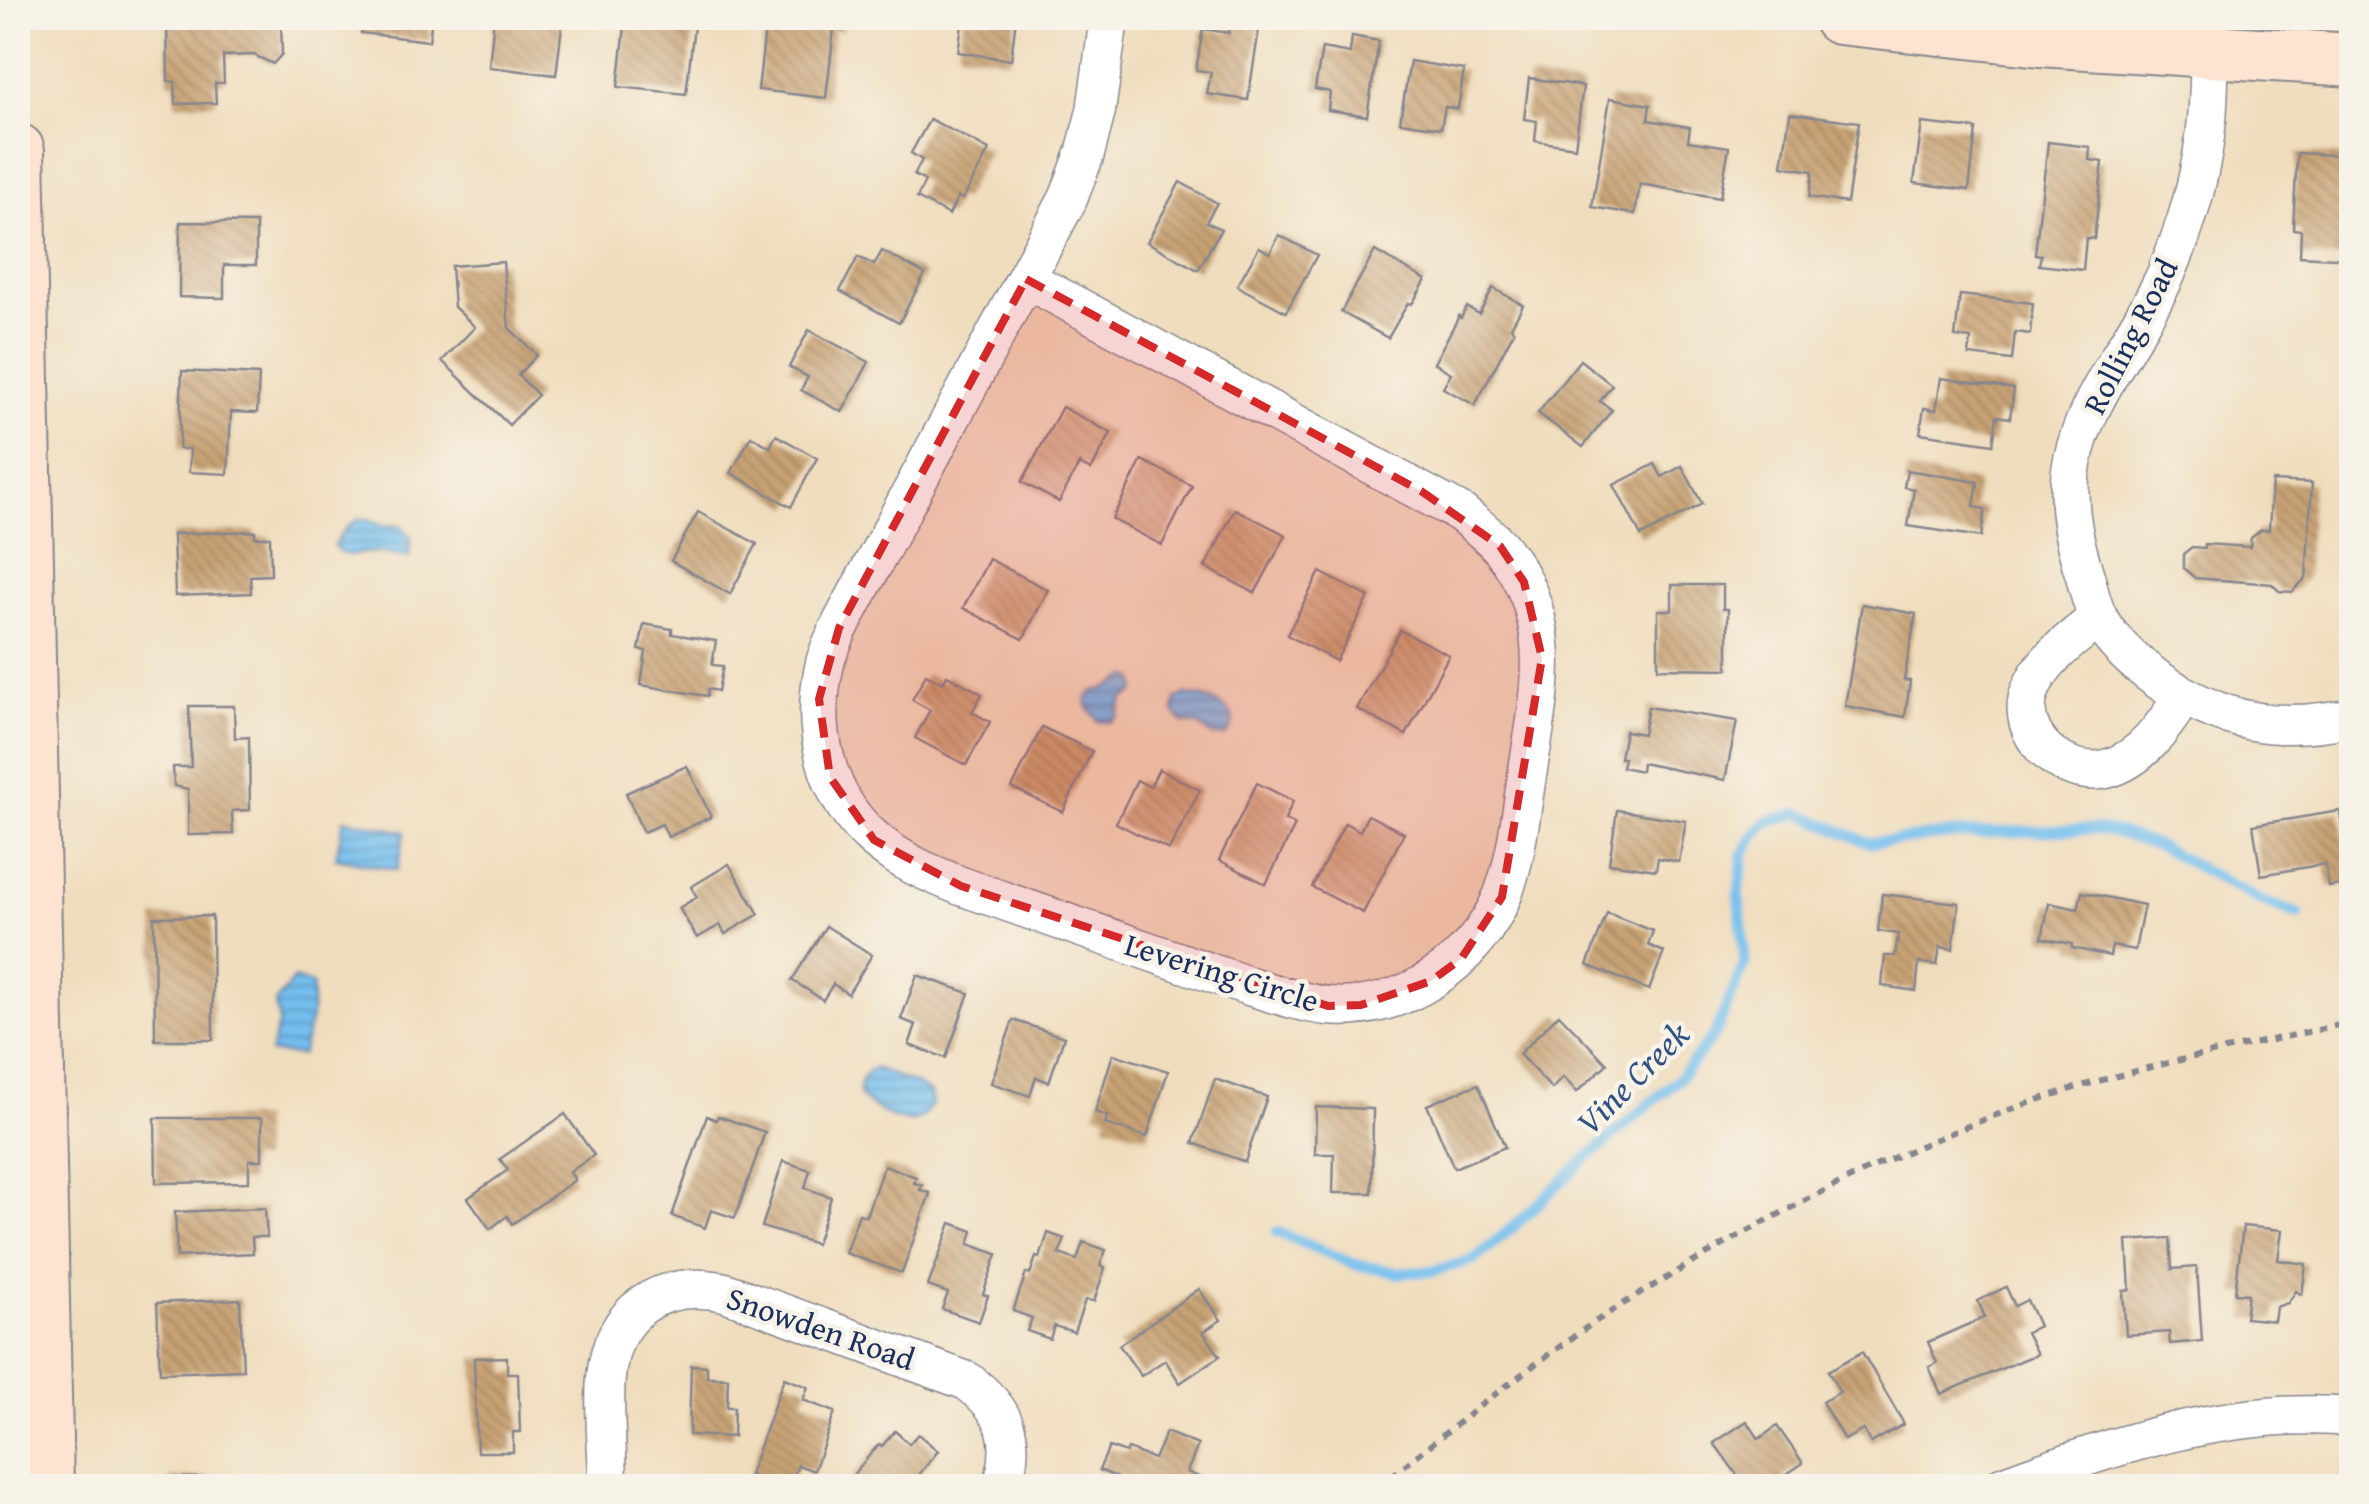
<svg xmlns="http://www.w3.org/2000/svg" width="2369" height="1504" font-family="'Gentium Book Plus',serif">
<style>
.water{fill:url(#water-rules);stroke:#4877a6;stroke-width:2.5}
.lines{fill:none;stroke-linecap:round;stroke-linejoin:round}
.stream{stroke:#75bfee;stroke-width:11}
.building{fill:url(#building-back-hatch)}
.street-casing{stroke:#86868e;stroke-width:41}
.secondary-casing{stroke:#86868e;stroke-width:56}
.path{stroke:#86868e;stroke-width:6;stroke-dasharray:8 8;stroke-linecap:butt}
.street{stroke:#fff;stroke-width:38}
.secondary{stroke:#fde4d1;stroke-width:52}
.marked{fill:#d62828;fill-opacity:0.2;stroke:#d62828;stroke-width:8;stroke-dasharray:20 12;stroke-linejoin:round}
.labels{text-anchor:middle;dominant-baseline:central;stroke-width:9;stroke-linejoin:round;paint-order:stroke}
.street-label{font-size:32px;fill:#1b2f5e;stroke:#f7f3e8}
.water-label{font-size:35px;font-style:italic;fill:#325382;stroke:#f7f3e8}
</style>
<defs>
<pattern id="water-rules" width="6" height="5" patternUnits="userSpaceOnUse" patternTransform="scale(2.5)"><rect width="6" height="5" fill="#75bfee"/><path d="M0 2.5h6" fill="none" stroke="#5f9cc4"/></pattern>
<pattern id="building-back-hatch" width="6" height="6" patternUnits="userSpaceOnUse" patternTransform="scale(2.5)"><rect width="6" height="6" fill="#c9a375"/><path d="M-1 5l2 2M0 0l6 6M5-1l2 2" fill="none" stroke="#a28563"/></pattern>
</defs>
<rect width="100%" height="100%" fill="#f7f3e8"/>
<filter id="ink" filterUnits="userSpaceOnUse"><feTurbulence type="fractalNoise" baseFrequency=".01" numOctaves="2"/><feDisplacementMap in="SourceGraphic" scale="20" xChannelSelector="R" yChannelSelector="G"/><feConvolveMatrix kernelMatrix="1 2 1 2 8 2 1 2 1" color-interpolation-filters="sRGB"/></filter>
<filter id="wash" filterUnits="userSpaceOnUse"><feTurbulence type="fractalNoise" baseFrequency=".0048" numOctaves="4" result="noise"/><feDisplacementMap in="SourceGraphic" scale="40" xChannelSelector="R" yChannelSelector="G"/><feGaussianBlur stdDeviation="2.25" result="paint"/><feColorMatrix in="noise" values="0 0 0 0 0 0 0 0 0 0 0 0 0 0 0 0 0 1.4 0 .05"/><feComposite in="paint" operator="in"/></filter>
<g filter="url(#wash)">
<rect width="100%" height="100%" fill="#f0ddbd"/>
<g class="water">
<path d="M359 519H367L380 525 401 526 411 538 409 556C396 557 386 552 374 552 357 551 348 562 334 546 341 533 346 527 359 519Z"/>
<path d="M1129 676 1135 679C1138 692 1134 694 1123 699L1117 717 1111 722 1098 721 1086 704C1090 688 1096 692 1108 687 1116 684 1122 679 1129 676Z"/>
<path d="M1185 695C1206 695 1251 711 1225 736H1213L1199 725 1183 723 1174 712 1176 699Z"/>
<path d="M344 819 405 832 397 870 336 858Z"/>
<path d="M294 979 312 985 311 1018 301 1055 270 1053 279 1022 275 1003Z"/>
<path d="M874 1068 916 1084 930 1093 932 1105C928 1109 925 1114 921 1118 903 1129 872 1108 860 1096 859 1082 862 1074 874 1068Z"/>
</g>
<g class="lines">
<path class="stream" d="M1277 1232 1354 1264 1398 1273 1434 1271 1475 1259 1519 1222 1581 1163 1679 1079 1715 1034 1745 963 1739 896 1743 855 1754 836 1768 821 1799 813 1869 843 1955 834 2094 829 2120 833 2160 847 2263 902 2298 914"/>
</g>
<g id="blocks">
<g class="building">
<path d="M167 18H281L282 54 273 64 254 55 223 56 224 83H215L216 103 176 104 175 82 168 81Z"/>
<path d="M363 18H432L429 41 361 33Z"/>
<path d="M494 18H563L556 75 489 67Z"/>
<path d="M626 18H704L703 27 694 26 686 94 618 87Z"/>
<path d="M755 18 815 20V18H844L843 31 834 29 826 98 758 90 766 21 755 20Z"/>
<path d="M963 18H1016L1011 60 958 52Z"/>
<path d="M1231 19 1260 23 1248 100 1207 94 1211 72 1196 70 1203 29 1229 33Z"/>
<path d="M1352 36 1379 41 1367 116 1328 110 1330 92 1315 89 1322 48 1350 53Z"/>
<path d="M1410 61 1464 70 1458 109 1445 107 1441 128 1400 122Z"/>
<path d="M1529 78 1583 86 1575 147 1535 141 1537 121 1524 119Z"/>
<path d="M1610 98 1650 105 1648 120 1690 127 1688 141 1729 147 1720 198 1640 184 1635 214 1592 207Z"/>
<path d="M1790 113 1859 122 1847 203 1809 197 1813 171 1782 166Z"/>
<path d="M930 119 989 150 963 199 958 197 949 215 917 198 925 181 914 175 922 160 911 153Z"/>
<path d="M1922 123 1976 129 1969 190 1914 183Z"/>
<path d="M2048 142 2090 147 2089 160 2103 162 2094 239 2086 238 2083 270 2039 265 2041 255 2035 254Z"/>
<path d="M2297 153 2352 156V259L2300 256 2301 230 2293 229Z"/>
<path d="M1180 182 1217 203 1206 222 1221 229 1198 270 1147 242Z"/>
<path d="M180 222 256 223V265H224V298L179 297Z"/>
<path d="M1279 235 1317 255 1286 312 1237 286 1259 247 1270 253Z"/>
<path d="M882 251 925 274 899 323 840 291 858 257 874 265Z"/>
<path d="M1375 251 1426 280 1412 304 1408 303 1388 338 1341 312Z"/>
<path d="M503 262 509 328 537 355 518 375 538 395 509 425 442 361 475 327 454 307 451 266Z"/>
<path d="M1493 288 1523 305 1511 327 1514 331 1475 405 1443 388 1451 373 1434 363 1459 316 1461 318 1467 307 1479 314Z"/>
<path d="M1960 295 2033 303 2030 334 2015 332 2012 360 1969 355 1971 339 1955 337Z"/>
<path d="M809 330 869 362 842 412 801 390 808 377 789 367Z"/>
<path d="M1580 360 1612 385 1600 401 1612 410 1583 447 1538 413Z"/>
<path d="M182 371 259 375 257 413 231 412 228 474 189 472 190 449H179Z"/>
<path d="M1941 378 2014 389 2010 418 1997 416 1993 444 1920 433 1924 408 1936 410Z"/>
<path d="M1062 407 1111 433 1091 470 1079 464 1059 502 1022 482Z"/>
<path d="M776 435 817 458 791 507 731 473 751 436 770 447Z"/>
<path d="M1142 460 1192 486 1162 545 1112 519Z"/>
<path d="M1655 464 1662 477 1682 466 1702 504 1641 536 1614 485Z"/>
<path d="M1907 470 1978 482 1974 507 1985 509 1981 537 1908 526 1914 489 1904 487Z"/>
<path d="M2272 481 2312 483 2306 578 2292 592 2279 591 2272 584 2195 578 2183 568V554L2192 547 2205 548V544L2250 547 2251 538 2261 530H2269Z"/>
<path d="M1235 509 1286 535 1255 593 1205 567Z"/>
<path d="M698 512 757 544 730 594 671 561Z"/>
<path d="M255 531V537H270L271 575 250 576 251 593 175 596 173 534Z"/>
<path d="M989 559 1048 590 1023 639 963 608Z"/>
<path d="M1320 572 1369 597 1336 661 1287 635Z"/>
<path d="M1672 585H1723V609H1728V669L1658 668V610H1672Z"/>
<path d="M1862 604 1916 614 1904 680 1910 681 1905 717 1845 706Z"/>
<path d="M644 624 672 629V634L716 641 712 665 723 666 718 691 708 689 707 696 641 685 646 651 639 650Z"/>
<path d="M1400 630 1449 655 1406 735 1357 709Z"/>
<path d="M926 674 943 683 947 675 982 694 972 712 990 722 966 765 915 738 930 710 912 700Z"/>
<path d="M189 706H234L235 738 249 737 250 810 232 811 233 834 188 835V789L174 786 173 767H191Z"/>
<path d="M1648 707 1737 721 1725 780 1642 763 1641 771 1622 767 1624 758H1620L1625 731 1643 734Z"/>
<path d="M1042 727 1092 751 1063 812 1012 788Z"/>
<path d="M687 766 711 817 668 837 662 824 643 832 626 793Z"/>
<path d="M1159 769 1200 790 1169 850 1116 823 1137 780 1150 787Z"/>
<path d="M1257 783 1293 801 1285 820 1295 825 1266 884 1219 860Z"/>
<path d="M1617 810 1686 821 1679 862 1658 858 1656 870 1609 863Z"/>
<path d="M2340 811 2352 883 2329 887 2325 864 2261 875 2253 825Z"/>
<path d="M1368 815 1404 833 1363 913 1312 887 1345 823 1360 831Z"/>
<path d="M729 864 759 914 725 934 720 925 697 938 679 908 697 897 691 887Z"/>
<path d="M2082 892 2144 905 2135 950 2112 946 2110 956 2072 948V944L2042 938 2049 903 2078 909Z"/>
<path d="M1882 894 1959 903 1953 949 1940 947 1937 965 1919 963 1916 991 1882 986 1885 956H1895L1898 934 1878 931Z"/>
<path d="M1607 913 1653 931 1648 945 1664 952 1649 990 1587 965Z"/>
<path d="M212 916 213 1040H155L154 917Z"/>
<path d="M826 926 872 955 848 994 833 984 823 1000 792 980Z"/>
<path d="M917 975 969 993 946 1058 909 1045 916 1025 901 1019Z"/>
<path d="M1559 1014 1607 1064 1577 1092 1563 1077 1552 1089 1519 1054Z"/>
<path d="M1013 1020 1064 1037 1049 1082 1036 1077 1030 1096 991 1083Z"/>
<path d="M1113 1054 1168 1071 1147 1137 1105 1124 1107 1116 1095 1112Z"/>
<path d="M1215 1079 1267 1097 1245 1162 1193 1143Z"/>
<path d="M1478 1084 1505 1147 1454 1168 1427 1105Z"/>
<path d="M1316 1107 1373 1109 1372 1193H1333L1334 1154H1315Z"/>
<path d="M565 1114 594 1155 570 1172 575 1180 512 1224 507 1216 490 1229 468 1198 508 1170 500 1159Z"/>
<path d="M707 1116 716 1120 718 1116 765 1132 735 1218 711 1210 705 1228 672 1216Z"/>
<path d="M155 1118H262V1160H249V1182L156 1183Z"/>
<path d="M783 1161 810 1170 805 1188 831 1197 816 1244 762 1227Z"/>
<path d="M884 1165 916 1177 914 1183 922 1185 920 1190 930 1193 902 1273 845 1253 859 1214 866 1216Z"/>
<path d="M265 1208 267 1237H252L253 1253 177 1257 175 1212Z"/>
<path d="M951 1223 973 1231 969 1244 997 1254 983 1294 988 1296 979 1322 942 1309 948 1293 928 1286Z"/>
<path d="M2243 1226 2282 1230 2278 1260 2306 1264 2302 1295 2296 1291 2288 1303 2276 1307 2274 1321 2245 1318 2248 1294 2235 1293Z"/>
<path d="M1048 1233 1065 1239 1059 1254 1077 1260 1083 1242 1106 1250 1100 1266 1105 1268 1094 1301 1085 1300 1074 1332 1054 1326 1050 1339 1027 1331 1032 1318 1013 1311 1026 1273 1030 1274 1036 1257 1040 1258Z"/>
<path d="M2170 1238 2172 1269 2197 1267 2202 1341 2170 1344 2169 1332 2126 1335 2123 1291 2130 1290 2127 1241Z"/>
<path d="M2006 1287 2015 1306 2027 1300 2039 1326 2026 1332 2037 1354 1941 1394 1929 1367 1937 1363 1928 1342 1985 1317 1978 1301Z"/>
<path d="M1199 1289 1221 1320 1203 1332 1220 1356 1180 1383 1165 1360 1141 1376 1119 1345Z"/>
<path d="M240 1299 243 1370 160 1373 157 1303Z"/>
<path d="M1862 1352 1904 1424 1871 1443 1863 1430 1844 1440 1822 1402 1840 1392 1828 1371Z"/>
<path d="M507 1357V1373H518L520 1432H513V1452H477L474 1358Z"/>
<path d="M691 1365 707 1366V1377L728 1378 727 1407H734L733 1437 689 1435Z"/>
<path d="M784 1378 808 1387 803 1400 835 1412 814 1471 798 1465 790 1486H782L749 1475Z"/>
<path d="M1747 1421 1759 1439 1777 1426 1803 1463 1784 1476 1791 1486H1745L1714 1443Z"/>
<path d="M895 1431 909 1444 918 1434 938 1451 910 1486H864L852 1476 879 1444 882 1446Z"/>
<path d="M1166 1432 1198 1445 1187 1472 1203 1479 1199 1486H1130L1115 1480 1116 1477 1099 1470 1109 1447 1126 1453 1128 1449 1154 1459Z"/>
<path d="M283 1476V1486H166L170 1478Z"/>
</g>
</g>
</g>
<g filter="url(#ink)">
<use href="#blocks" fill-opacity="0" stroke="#86868e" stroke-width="2.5"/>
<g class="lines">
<defs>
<g id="street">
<path d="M2210 51C2209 74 2209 97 2207 120 2202 171 2187 226 2166 274 2137 340 2076 406 2070 479 2067 512 2075 545 2085 576 2089 590 2092 607 2099 619 2112 642 2136 664 2157 679 2222 723 2275 733 2352 717"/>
<path d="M1026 279 1461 513C1474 524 1490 535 1501 548 1561 622 1539 697 1526 782 1520 820 1516 859 1503 894 1476 963 1402 1013 1328 1006 1300 1003 1273 993 1246 985L961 886C931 874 899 861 874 839 824 796 810 726 825 663 828 651 834 639 839 628L1068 199 1085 154 1096 111 1109 18"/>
<path d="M2098 618C2073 639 2042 659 2030 691 2013 734 2063 779 2106 769 2142 760 2164 726 2183 697"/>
<path d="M608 1486C608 1451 603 1413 606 1378 611 1311 661 1278 725 1292L967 1381C1007 1410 1017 1439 1002 1486"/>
<path d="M2002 1486C2113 1445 2232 1406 2352 1417"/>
</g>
<g id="secondary">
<path d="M1839 18 2041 40 2352 60"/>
<path d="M18 150 47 1486"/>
</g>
</defs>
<use href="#street" class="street-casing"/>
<use href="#secondary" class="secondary-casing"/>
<path class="path" d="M1379 1486C1440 1437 1501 1388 1565 1343 1601 1316 1641 1293 1680 1270 1793 1203 1911 1144 2035 1101 2138 1065 2246 1047 2352 1022"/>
<use href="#street" class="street"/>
<use href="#secondary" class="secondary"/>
</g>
</g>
<path class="marked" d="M1026 279 1421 491 1500 546 1524 582 1542 658 1502 897 1461 959 1431 981 1361 1005 1328 1006 961 886 874 840 830 777 819 699 839 628Z"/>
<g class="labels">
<g class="street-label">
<text transform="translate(2130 336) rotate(-63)">Rolling Road</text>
<text transform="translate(1222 972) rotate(17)">Levering Circle</text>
<text transform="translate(821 1328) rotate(19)">Snowden Road</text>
</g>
<g class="water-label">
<text transform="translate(1632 1078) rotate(-45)">Vine Creek</text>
</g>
</g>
<rect width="2369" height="1504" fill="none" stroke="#f7f3e8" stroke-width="60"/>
</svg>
